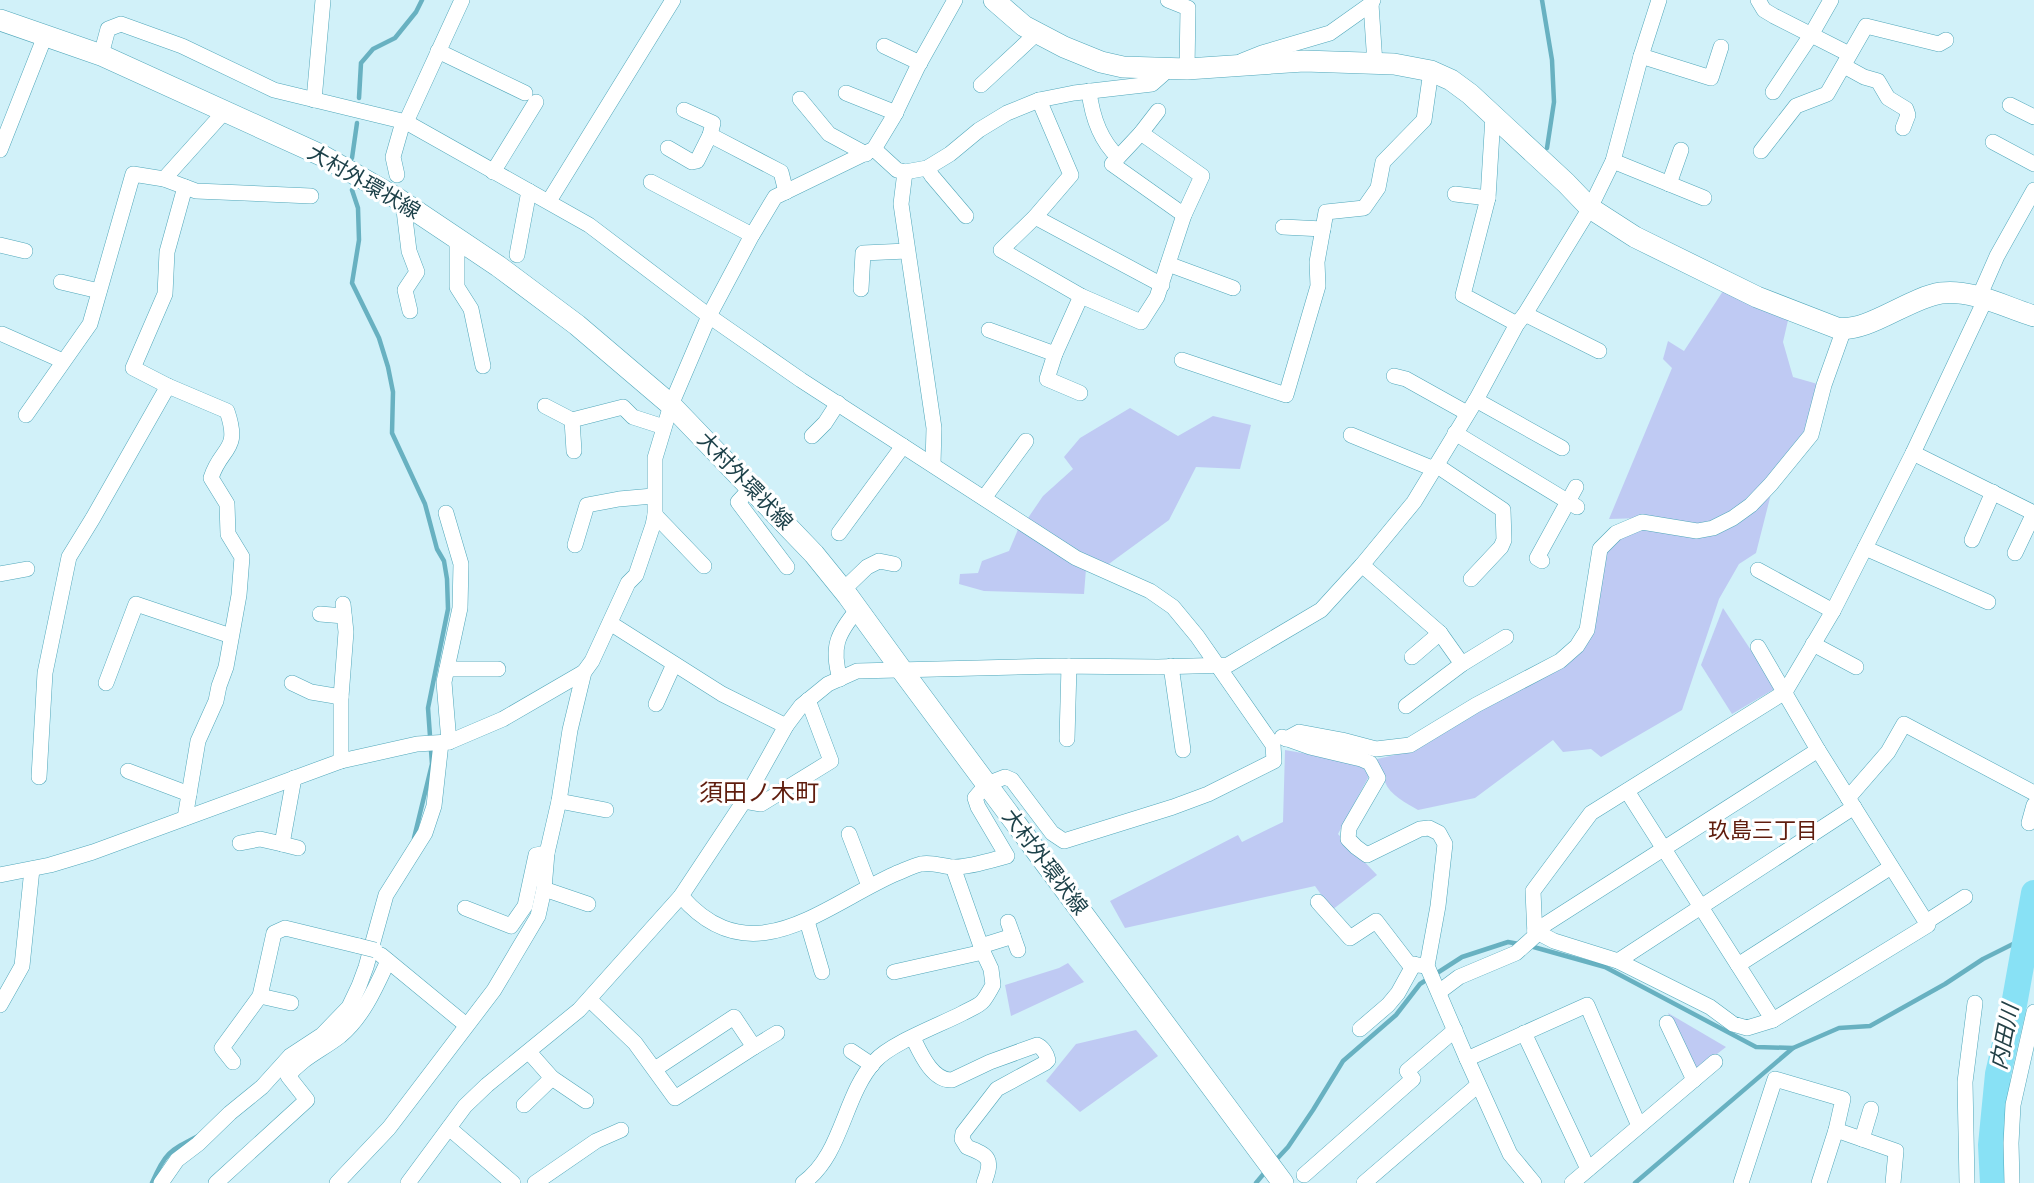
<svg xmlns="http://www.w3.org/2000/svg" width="2034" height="1183" font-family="'Nunito Sans','Noto Sans JP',sans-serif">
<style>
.green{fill:#bfcaf3}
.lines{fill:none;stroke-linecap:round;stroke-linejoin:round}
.stream{stroke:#68b1c1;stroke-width:4.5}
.river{stroke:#88e1f5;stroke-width:26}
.street-casing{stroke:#50a7ba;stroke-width:16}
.secondary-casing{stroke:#50a7ba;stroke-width:22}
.street{stroke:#fff;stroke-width:15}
.secondary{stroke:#fff;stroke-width:21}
.street-bridge-casing{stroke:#50a7ba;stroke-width:16;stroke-linecap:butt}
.street-bridge{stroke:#fff;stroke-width:15}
.labels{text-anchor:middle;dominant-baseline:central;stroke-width:6;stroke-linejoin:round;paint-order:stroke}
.street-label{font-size:21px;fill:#1d4149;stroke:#fff}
.neighbourhood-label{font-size:22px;fill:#5f1d0e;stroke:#fff}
.water-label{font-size:22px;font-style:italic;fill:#234046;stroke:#fff}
.quarter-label{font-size:24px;fill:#5f1d0e;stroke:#fff}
</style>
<rect width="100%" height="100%" fill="#d1f1f9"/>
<g class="green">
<path d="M1723 291 1789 316 1783 342 1793 377 1821 385 1807 430 1785 460 1732 513 1697 528 1643 518 1609 519 1672 368 1663 359 1668 341 1684 351Z"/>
<path d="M1130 408 1178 436 1213 416 1251 425 1240 469 1196 467 1169 520 1106 566 1078 555 1028 518 1043 496 1073 469 1064 457 1080 438Z"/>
<path d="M1772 490 1756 553 1739 564 1719 599 1682 710 1601 757 1591 749 1563 752 1553 740 1475 798 1418 810C1406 803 1390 795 1385 782 1382 774 1381 767 1377 759L1408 752 1578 649 1603 549 1642 525 1696 534Z"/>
<path d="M1019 527 1086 569 1084 594 984 591 959 584 960 574 978 573 982 561 1009 551Z"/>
<path d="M1723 608 1776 688 1732 714 1701 665Z"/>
<path d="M1285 750 1360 763 1369 776 1338 834 1377 875 1332 910 1315 886 1125 928 1110 901 1238 835 1242 842 1283 822Z"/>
<path d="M1068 963 1084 982 1011 1016 1005 985 1059 968Z"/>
<path d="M1668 1013 1726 1047 1695 1071Z"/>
<path d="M1136 1030 1158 1056 1080 1112 1046 1081 1076 1044Z"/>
</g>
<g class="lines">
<g class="stream">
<path d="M1542 0 1552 60 1554 102 1547 148"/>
<path d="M359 98 361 63 373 49 395 38 416 12 422 0"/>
<path d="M352 158 357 123"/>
<path d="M352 190 358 208 359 240 352 283 379 338 388 367 393 392 392 433 425 504 437 549 444 561 447 579 448 609 428 708 432 764 414 838"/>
<path d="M1530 946 1605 967 1756 1047 1793 1048"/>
<path d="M1275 1161 1288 1147 1313 1110 1343 1061 1396 1015 1420 984 1462 957 1508 942 1519 944"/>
<path d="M152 1183C165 1153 169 1151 198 1136"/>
<path d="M1256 1183 1266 1171"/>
<path d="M1635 1183 1793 1048 1839 1028 1870 1026 1945 984 1983 959 2025 938"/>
</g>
<path class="river" d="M1993 1183 1991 1145 1998 1074 2014 1005 2034 893"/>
<defs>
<g id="street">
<path d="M1168 0 1188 8 1187 69"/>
<path d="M1758 0 1764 10 1774 16 1849 54"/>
<path d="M1371 4 1375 64"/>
<path d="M884 46 920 63"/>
<path d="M438 51 525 93"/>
<path d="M101 55 108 29 121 24 182 46 274 90 406 122 589 225 709 316 801 380 1076 558 1150 591 1173 607 1197 636 1273 745 1274 761 1208 794 1173 807 1064 841 1052 833 1012 780 1005 777 987 784 975 798 978 807 1007 856C992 860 968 868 953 867 942 866 932 862 921 864 912 866 903 871 895 874 823 906 751 977 681 896"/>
<path d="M1641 56 1711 78 1721 47"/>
<path d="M1242 61 1262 53 1330 33 1371 4 1373 0"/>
<path d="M1844 66 1864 77 1878 81 1888 98 1906 109 1908 115 1903 128"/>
<path d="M981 85 1037 33"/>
<path d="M1089 91C1092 116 1100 140 1118 157"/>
<path d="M1773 92 1811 35 1831 0"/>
<path d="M846 93 896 113"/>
<path d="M800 99 829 134 866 154"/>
<path d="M314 100 323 0"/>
<path d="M1039 100 1071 175 1035 217 1001 250 1081 296 1141 322 1157 297 1184 215 1202 176 1141 133"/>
<path d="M2010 105 2034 117"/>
<path d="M684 110 713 123 710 135"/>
<path d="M1158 111 1141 133 1112 164 1184 215"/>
<path d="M1493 116 1488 198 1463 295 1517 324"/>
<path d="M406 122 462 0"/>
<path d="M1993 142 2034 164"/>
<path d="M668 148 692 162 697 161 710 135 781 172 786 192"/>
<path d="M874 149 897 170 905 172 927 168 950 154 979 130 1007 113 1039 100 1074 93 1152 84 1169 69"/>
<path d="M0 150 45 36"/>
<path d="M1761 151 1796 106 1827 94 1866 26 1939 44 1946 40"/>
<path d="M1613 161 1704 198"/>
<path d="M927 168 932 176 966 216"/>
<path d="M493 172 536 102"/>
<path d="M905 172 901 204 934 428 933 464"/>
<path d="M397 175 393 157 403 122"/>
<path d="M164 179 225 111"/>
<path d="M651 182 752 235"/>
<path d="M1669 184 1681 150"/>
<path d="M1455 194 1488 198"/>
<path d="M549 201 673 0"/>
<path d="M403 202 409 251 417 272 405 290 410 311"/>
<path d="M1035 217 1162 285"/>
<path d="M1283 227 1323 229"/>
<path d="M457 239V287L471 309 483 366"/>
<path d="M0 245 25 251"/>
<path d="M517 255 529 191"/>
<path d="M1168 264 1233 288"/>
<path d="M61 282 99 291"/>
<path d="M861 289 863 253 907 251"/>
<path d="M1979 297 1997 256 2034 190"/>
<path d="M1525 314 1599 351"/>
<path d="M989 330 1055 354"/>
<path d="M2 334 63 361"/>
<path d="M1182 360 1286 395 1318 286 1317 262 1326 212 1364 208 1378 188 1383 162 1424 120 1431 71"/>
<path d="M1394 376 1406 379 1467 413"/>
<path d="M1080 393 1047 379 1055 354 1081 296"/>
<path d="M1476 400 1562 448"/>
<path d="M545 406 572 420 623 407 633 417 664 427"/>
<path d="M26 415 90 324 133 174 164 179 196 191 311 196"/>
<path d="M572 420 574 451"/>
<path d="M1455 433 1577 507"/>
<path d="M1351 435 1434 469"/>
<path d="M812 436 825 423 838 403"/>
<path d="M1913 453 2034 513 2015 553"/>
<path d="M1436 465 1503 510 1504 540 1501 547 1471 579"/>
<path d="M751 488 738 502 787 567"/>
<path d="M984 498 1026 441"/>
<path d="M446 513 461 564 460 608 444 682 449 742"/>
<path d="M655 515 704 566"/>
<path d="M839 533 903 446"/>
<path d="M1972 540 1993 492"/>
<path d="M575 545 587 505 619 499 653 496"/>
<path d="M1865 548 1988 602"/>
<path d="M1542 561 1537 558 1576 487"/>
<path d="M1362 565 1440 633 1462 664"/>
<path d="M1758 570 1833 611"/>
<path d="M0 574 27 569"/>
<path d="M843 590 867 567 879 561 894 564"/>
<path d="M320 614 344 616"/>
<path d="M610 623 722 694 786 726"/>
<path d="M1813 644 1856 667"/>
<path d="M1412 657 1440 633"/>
<path d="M1171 666 1183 750"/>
<path d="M447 669H498"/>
<path d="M840 679C831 647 837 634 858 609"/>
<path d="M106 683 136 604 231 636"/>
<path d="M292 683 311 692 341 697V761"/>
<path d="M341 697 346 632 343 604"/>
<path d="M656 704 674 664"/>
<path d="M1406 706 1462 664 1506 637"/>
<path d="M1282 737 1310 747 1361 759 1370 763 1378 778 1349 828 1348 839 1356 847 1367 855 1420 829 1429 828 1439 833 1445 844 1438 906 1427 966 1467 1059 1510 1154 1534 1183"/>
<path d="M1067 739 1069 666"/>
<path d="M1286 739 1299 732 1342 740 1376 749 1410 745 1476 705 1560 661 1577 646 1587 630 1600 549 1616 533 1642 522 1697 531 1713 528 1733 518 1751 505 1771 484 1811 435 1824 385 1844 329"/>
<path d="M128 771 189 794"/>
<path d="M39 777 45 673 69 557 93 518 168 386"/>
<path d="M1627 791 1773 1020"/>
<path d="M1848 798 1888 752 1904 724 2034 793"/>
<path d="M559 801 606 810"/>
<path d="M744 801 761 804 831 761 808 700"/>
<path d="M185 818 198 741 216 701 219 686 226 667 239 595 242 557 228 534 227 504 211 478C221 446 241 452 227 411L168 386 133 368 165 294 167 252 185 187"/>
<path d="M2029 823 2034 805"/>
<path d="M849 834 869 886"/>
<path d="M240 843 260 839 282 844 294 778"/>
<path d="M282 844 298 848"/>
<path d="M0 875 50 865 93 852 341 761 417 744 449 742 503 719 584 672"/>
<path d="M544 889 588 904"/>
<path d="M1318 902 1350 938 1376 921 1409 964 1427 966"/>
<path d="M465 908 511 926 525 906 536 855 547 853"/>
<path d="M807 921 822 972"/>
<path d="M1008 922 1018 950"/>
<path d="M1926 922 1965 897"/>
<path d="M1535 931 1554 941 1618 961 1710 1007 1733 1024 1747 1028 1773 1020 1928 925 1818 750 1758 647"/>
<path d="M1535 931 1818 750"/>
<path d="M981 946 1013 936"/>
<path d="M381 955 466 1025"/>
<path d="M1618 961 1854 807"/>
<path d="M1738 965 1891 867"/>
<path d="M894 972 983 952"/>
<path d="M1439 992 1459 977 1516 953 1535 936 1533 891 1591 813 1785 692 1833 611 1865 548 1913 453 1985 300"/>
<path d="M260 996 291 1003"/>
<path d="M590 1000 635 1043 675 1098 754 1047 734 1017 655 1069"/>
<path d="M0 1005 22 966 32 869"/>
<path d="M1667 1023 1694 1080"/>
<path d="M1360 1029 1388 1005 1398 993 1414 964"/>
<path d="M1524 1033 1588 1169"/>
<path d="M913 1038C920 1052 932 1081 952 1080L990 1062 1037 1045C1042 1047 1047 1054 1048 1060L1045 1063 997 1089 963 1133 962 1139 967 1147C990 1156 993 1159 984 1183"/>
<path d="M754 1047 777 1033"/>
<path d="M851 1051 872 1065"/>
<path d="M1467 1059 1587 1005 1639 1126"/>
<path d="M233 1062 222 1048 260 996 274 933 285 928 359 946"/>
<path d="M552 1078 586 1101"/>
<path d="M524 1105 552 1078 529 1052"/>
<path d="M449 1128 513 1183"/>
<path d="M1836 1130 1896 1151 1893 1183"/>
<path d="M1862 1139 1871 1109"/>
<path d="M1304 1175 1413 1079 1407 1071 1455 1030"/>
<path d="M161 1183 177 1160 198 1144 230 1113 262 1087 290 1056 322 1035 349 1007 359 986 366 967 386 895 425 833 434 806 441 743"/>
<path d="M216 1183 307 1100 288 1076C302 1058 322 1050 340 1036 363 1017 376 987 388 961"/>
<path d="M337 1183 389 1128 494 990 538 916 544 889 547 853 559 801 570 730 584 672 592 661 628 583 636 575 653 525 655 515V458L671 405 709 316 751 237 775 197 874 149 894 116 918 66 955 0"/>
<path d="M408 1183 465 1106 487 1085 579 1010 681 896 744 801 786 726 801 706 828 684 857 671 1057 666 1158 667 1228 665 1321 610 1362 565 1414 502 1476 400 1517 324 1525 314 1590 208 1613 161 1641 56 1659 0"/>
<path d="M535 1183 596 1141 621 1130"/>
<path d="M803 1183C843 1154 843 1096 875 1061 891 1043 940 1025 963 1013 970 1009 979 1006 983 1001 987 996 990 990 993 985L991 969 983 952 953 867"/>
<path d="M1364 1183 1478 1085"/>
<path d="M1572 1183 1715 1062"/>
<path d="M1741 1183 1775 1079 1843 1099 1836 1130 1819 1183"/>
<path d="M1967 1183 1965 1082 1975 1003"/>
<path d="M2012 1183 2011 1143 2013 1105 2034 1012"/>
</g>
<g id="secondary">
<path d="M994 0 1024 26 1064 47 1101 62 1123 67 1187 69 1304 61 1394 64 1431 71 1451 80 1470 94 1566 183 1590 208 1635 237 1757 297 1837 328C1868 333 1908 298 1941 293 1972 289 2005 307 2034 316"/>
<path d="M0 20 101 55 323 156 395 197 498 266 577 325 671 405 814 554 848 596 901 669 1283 1183"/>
</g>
</defs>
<use href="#street" class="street-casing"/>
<use href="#secondary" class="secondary-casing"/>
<use href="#street" class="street"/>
<use href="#secondary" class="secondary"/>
<defs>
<path id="street-bridge" d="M359 946 375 950"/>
</defs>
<use href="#street-bridge" class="street-bridge-casing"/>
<use href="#street-bridge" class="street-bridge"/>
</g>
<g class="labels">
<g class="street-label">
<text transform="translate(364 182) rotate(30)">大村外環状線</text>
<text transform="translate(745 481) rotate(46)">大村外環状線</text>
<text transform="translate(1045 862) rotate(53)">大村外環状線</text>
</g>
<g class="neighbourhood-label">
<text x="1763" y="831">玖島三丁目</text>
</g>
<g class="water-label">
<text transform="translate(2005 1037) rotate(-79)">内田川</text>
</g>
<g class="quarter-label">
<text x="759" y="793">須田ノ木町</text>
</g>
</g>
</svg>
